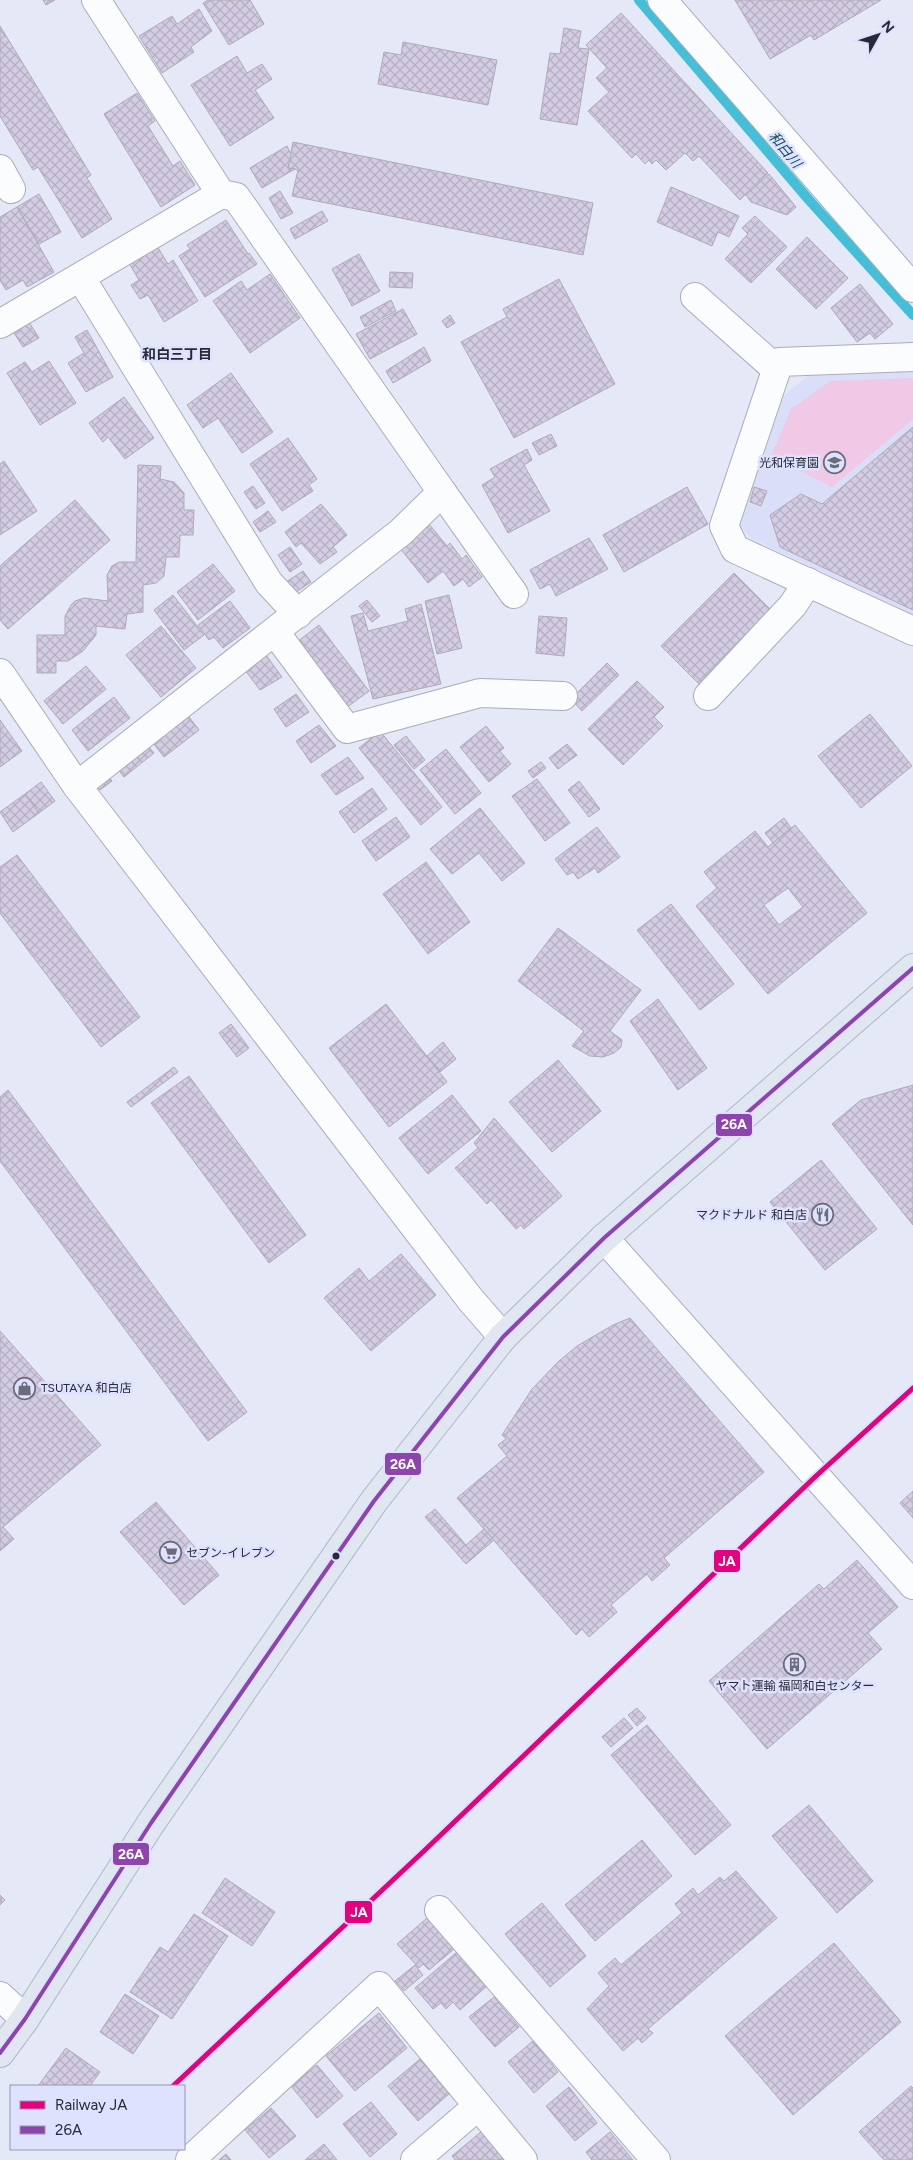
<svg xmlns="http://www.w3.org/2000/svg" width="913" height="2160" font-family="Figtree,'Noto Sans JP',sans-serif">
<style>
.built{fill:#dbdef9}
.green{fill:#efc9e6}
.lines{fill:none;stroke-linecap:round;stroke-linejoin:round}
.stream{stroke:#45bed8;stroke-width:10}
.building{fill:url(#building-cross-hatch);stroke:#acabb6;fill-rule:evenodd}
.street-casing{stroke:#abadb8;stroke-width:30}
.highway-casing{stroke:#aeb7c6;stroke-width:30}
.street{stroke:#fbfcfe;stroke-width:28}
.highway{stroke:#e0e7f0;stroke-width:28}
.bus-1-casing{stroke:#dee2fe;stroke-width:8}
.bus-1{stroke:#8e44ad;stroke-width:4}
.rail-1-casing{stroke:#dee2fe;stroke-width:9}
.rail-1{stroke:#e5007d;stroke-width:5}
.bus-dot{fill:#292a35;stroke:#dee2fe;stroke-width:2}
.labels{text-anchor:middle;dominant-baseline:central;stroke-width:5;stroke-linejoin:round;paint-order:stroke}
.poi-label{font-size:12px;fill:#292a35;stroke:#dee2fe;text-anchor:end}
.water-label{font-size:14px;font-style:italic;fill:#154e5b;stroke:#dee2fe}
.neighbourhood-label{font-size:14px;font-weight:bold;fill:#292a35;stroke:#dee2fe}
.line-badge{stroke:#dee2fe;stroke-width:2}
.badge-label{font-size:14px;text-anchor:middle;font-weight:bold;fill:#fff}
</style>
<defs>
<pattern id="building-cross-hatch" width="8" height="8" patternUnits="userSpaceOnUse" patternTransform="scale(1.25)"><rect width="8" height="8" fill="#d4cce3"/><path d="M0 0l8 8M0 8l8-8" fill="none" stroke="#b6afc3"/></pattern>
</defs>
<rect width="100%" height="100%" fill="#e5e8f7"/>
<path class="built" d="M913 368V615L750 538 739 524 776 402 815 370Z"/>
<path class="green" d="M913 378V419L832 487 771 456 791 409 830 381Z"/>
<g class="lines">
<path class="stream" d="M639 0 809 200 913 315"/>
</g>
<g class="building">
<path d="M43 0H55L46 5Z"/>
<path d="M208 0H250L264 24 229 45 203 3Z"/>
<path d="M735 0H881L814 40 811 35 770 59Z"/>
<path d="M199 9 212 31 191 47 194 52 162 73 139 36 172 16 177 24Z"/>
<path d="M621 13 768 173 740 200 699 156 693 161 685 153 666 170 656 160 652 164 649 160 645 164 636 154 632 158 588 111 609 92 596 78 607 68 586 45Z"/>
<path d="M0 26 91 175 87 178 112 219 82 238 38 167 33 170 0 116Z"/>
<path d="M564 28 581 31 578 48 589 49 577 125 540 119 550 53 560 54Z"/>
<path d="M403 42 497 60 488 105 378 84 384 52 401 55Z"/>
<path d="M237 56 247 73 262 64 272 79 255 90 274 118 230 146 191 85Z"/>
<path d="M137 93 155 121 148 126 173 166 180 161 195 185 161 207 104 114Z"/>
<path d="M293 142 593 203 583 255 292 196 298 170 288 168Z"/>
<path d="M287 146 291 154 288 168 295 169 262 188 250 168Z"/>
<path d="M769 174 796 207 787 215 751 202 746 195Z"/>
<path d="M671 187 739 216 729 237 718 232 712 246 657 222Z"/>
<path d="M280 191 293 213 281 219 269 198Z"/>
<path d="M39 194 61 232 39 244 17 207Z"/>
<path d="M17 207 54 272 27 287 23 280 6 290 0 280V217Z"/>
<path d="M322 211 328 221 295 239 290 229Z"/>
<path d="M755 216 787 247 751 283 725 259 748 234 742 228Z"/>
<path d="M226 220 248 254 249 253 257 264 205 297 179 256 190 249 187 245Z"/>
<path d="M807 237 848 278 816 309 776 269Z"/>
<path d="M157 246 168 264 173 260 198 301 164 322 148 295 140 299 131 285 139 280 129 263Z"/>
<path d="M359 254 380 291 352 306 332 269Z"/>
<path d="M390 272 413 273 412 288 389 287Z"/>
<path d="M270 274 300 318 250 353 213 301 241 281 247 290Z"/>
<path d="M559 279 615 384 514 438 461 342 507 317 503 309Z"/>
<path d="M860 284 893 324 875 339 870 333 857 342 831 308Z"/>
<path d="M391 300 396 311 365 327 360 317Z"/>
<path d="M403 309 417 334 370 359 356 334Z"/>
<path d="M450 315 455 323 447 328 442 321Z"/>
<path d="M25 316 39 338 23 347 9 325Z"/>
<path d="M87 330 113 377 86 392 68 363 84 353 75 337Z"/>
<path d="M424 347 431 361 393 383 386 371Z"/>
<path d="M49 361 76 403 40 425 7 373 25 362 32 372Z"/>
<path d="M231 373 273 432 242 453 218 418 203 428 187 405Z"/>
<path d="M124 397 154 438 125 459 108 437 103 442 89 423Z"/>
<path d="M913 427V610L780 547 770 515 801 494 822 504Z"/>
<path d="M551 434 557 446 539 455 532 443Z"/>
<path d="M288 438 317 479 309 485 313 491 282 511 250 464Z"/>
<path d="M527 449 532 460 524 465 550 511 508 533 482 485 495 477 490 469Z"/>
<path d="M4 461 37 511 0 535V464Z"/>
<path d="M138 465 161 466 160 479 174 482 184 493V510H194L193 535H180L179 557H166L164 576 156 583 143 585V612L127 614 125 629 96 626V635L83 651 68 661H56V673H37V635H65V616L71 605 75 601 84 598 108 601 107 575 112 566 119 562H136Z"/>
<path d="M253 486 265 503 256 509 244 492Z"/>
<path d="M687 487 708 524 624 572 603 535Z"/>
<path d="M754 487 767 491 761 506 750 502Z"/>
<path d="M75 500 110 540 8 629 0 620V566Z"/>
<path d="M321 504 347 535 333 547 337 552 320 564 301 543 296 547 285 532Z"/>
<path d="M268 511 276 522 260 532 253 522Z"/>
<path d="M429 524 447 546 450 543 462 559 466 555 482 577 469 587 463 579 454 586 443 571 428 583 399 547Z"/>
<path d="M589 538 608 569 556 596 550 584 540 589 530 570Z"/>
<path d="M290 547 302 564 290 572 278 555Z"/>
<path d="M213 564 235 591 198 620 177 592Z"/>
<path d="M303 571 311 582 293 594 286 582Z"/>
<path d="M734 573 771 610 699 684 661 646Z"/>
<path d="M173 595 204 635 184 650 154 610Z"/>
<path d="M449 595 462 648 437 654 425 601Z"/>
<path d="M367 600 380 616 372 622 359 606Z"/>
<path d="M230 601 250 628 223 648 214 637 209 640 198 625Z"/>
<path d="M421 604 441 684 373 699 351 616 363 613 368 631 408 621 405 609Z"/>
<path d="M539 616 567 618 564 656 536 653Z"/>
<path d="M319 625 369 691 346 708 297 642Z"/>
<path d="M161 626 196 668 161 697 126 655Z"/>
<path d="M266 655 282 677 260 690 245 670Z"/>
<path d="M607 663 619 675 582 711 571 699Z"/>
<path d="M86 666 106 689 63 724 44 701Z"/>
<path d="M637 681 664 707 654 717 663 726 623 765 588 729Z"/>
<path d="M296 694 309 712 286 727 274 709Z"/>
<path d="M114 697 130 718 88 751 72 730Z"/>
<path d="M186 713 199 730 164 757 151 740Z"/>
<path d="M870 714 912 766 861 808 818 756Z"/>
<path d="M0 720 22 751 0 767Z"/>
<path d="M319 725 336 746 311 763 296 741Z"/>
<path d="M486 726 504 748 500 751 511 764 489 782 460 747Z"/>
<path d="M380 731 442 807 421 825 359 748Z"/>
<path d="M406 736 425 760 414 769 394 745Z"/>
<path d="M142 739 154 753 124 777 112 762Z"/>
<path d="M567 744 577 755 558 769 549 758Z"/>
<path d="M446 749 481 793 455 814 420 770Z"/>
<path d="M348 757 364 778 336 795 321 775Z"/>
<path d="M541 762 546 768 533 778 528 771Z"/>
<path d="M103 769 112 781 100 790 90 778Z"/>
<path d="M537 779 570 823 545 841 512 796Z"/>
<path d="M579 781 600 809 589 817 568 790Z"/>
<path d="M41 782 55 801 39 813 25 794Z"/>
<path d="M372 788 387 809 354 833 339 812Z"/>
<path d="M25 794 39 813 13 832 0 812Z"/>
<path d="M480 808 525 863 502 881 479 853 452 874 430 849Z"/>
<path d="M396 817 410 837 376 861 362 841Z"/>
<path d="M784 818 791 828 773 843 765 833Z"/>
<path d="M795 825 867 913 768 994 696 906 717 888 704 872 755 831 768 847ZM788 888 803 907 779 925 764 905Z"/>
<path d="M597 827 620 857 598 873 595 868 578 879 573 872 567 875 555 859Z"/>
<path d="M17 855 140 1017 101 1047 0 913V867Z"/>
<path d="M426 862 470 922 428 954 383 894Z"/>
<path d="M671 904 734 984 700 1010 637 930Z"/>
<path d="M558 928 641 990 610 1031 622 1040 621 1047 614 1053 603 1057 590 1056 572 1046 584 1031 518 981Z"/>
<path d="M658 999 707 1068 678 1090 630 1021Z"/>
<path d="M386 1004 447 1082 389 1127 329 1048Z"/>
<path d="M231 1024 249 1048 237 1057 219 1033Z"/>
<path d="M443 1042 456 1059 440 1072 427 1056Z"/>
<path d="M558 1060 601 1111 552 1152 509 1102Z"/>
<path d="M174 1067 178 1072 131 1107 127 1102Z"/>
<path d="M189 1076 306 1235 269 1263 151 1103Z"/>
<path d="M913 1085V1225L832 1124 861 1100Z"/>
<path d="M8 1090 247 1412 208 1441 0 1161V1097Z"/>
<path d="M452 1095 481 1131 428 1174 399 1138Z"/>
<path d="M494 1118 562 1196 524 1229 521 1225 516 1229 491 1200 487 1204 455 1168 478 1148 474 1143Z"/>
<path d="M821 1160 877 1229 825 1270 770 1202Z"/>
<path d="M401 1254 436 1295 371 1351 324 1298 359 1268 369 1281Z"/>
<path d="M630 1318 764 1472 664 1558 670 1565 652 1581 647 1574 611 1605 617 1612 589 1637 582 1629 576 1635 457 1498 507 1456 498 1445 506 1439 502 1435 532 1389 559 1361 577 1346 613 1325Z"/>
<path d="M0 1331 101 1445 3 1527 14 1539 0 1551Z"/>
<path d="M913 1491V1518L900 1503Z"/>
<path d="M156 1502 219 1575 184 1605 120 1532Z"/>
<path d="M435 1509 466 1545 484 1529 494 1540 466 1564 425 1517Z"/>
<path d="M857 1560 898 1607 868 1633 882 1649 767 1749 709 1681 819 1584 824 1589Z"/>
<path d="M637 1708 646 1718 637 1726 628 1715Z"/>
<path d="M624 1718 633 1728 611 1747 602 1737Z"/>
<path d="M647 1725 731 1825 695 1855 611 1755Z"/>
<path d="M809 1805 873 1881 837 1913 772 1836Z"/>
<path d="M642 1840 672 1876 595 1941 565 1905Z"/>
<path d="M736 1871 777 1918 648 2029 653 2033 642 2043 638 2038 623 2051 587 2009 609 1986 598 1973 615 1958 621 1965 682 1913 675 1904 693 1888 698 1895 720 1877 724 1881Z"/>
<path d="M225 1878 275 1912 252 1946 202 1913Z"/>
<path d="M0 1895 5 1900 0 1905Z"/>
<path d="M542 1903 586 1956 550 1987 505 1934Z"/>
<path d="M194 1914 228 1936 172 2019 130 1992 160 1947 168 1952Z"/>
<path d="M427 1918 454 1949 429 1970 423 1964 419 1968 397 1944Z"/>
<path d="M834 1943 901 2022 793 2115 725 2036Z"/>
<path d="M457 1952 487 1986 460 2010 453 2002 446 2009 441 2003 433 2009 415 1988Z"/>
<path d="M415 1965 423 1975 404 1991 395 1981Z"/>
<path d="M125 1994 159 2016 133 2054 100 2032Z"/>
<path d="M494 1997 519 2027 495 2047 469 2017Z"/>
<path d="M379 2013 407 2048 355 2091 326 2056Z"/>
<path d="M533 2041 558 2072 534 2093 508 2062Z"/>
<path d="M66 2048 100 2072 90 2086H38Z"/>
<path d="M420 2059 449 2094 418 2121 388 2086Z"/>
<path d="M317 2065 343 2096 317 2118 291 2086Z"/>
<path d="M911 2086 913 2088V2160H884L859 2132Z"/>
<path d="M569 2087 597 2123 575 2141 546 2106Z"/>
<path d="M371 2102 397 2134 370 2157 343 2124Z"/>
<path d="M271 2108 296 2136 269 2158 245 2130Z"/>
<path d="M482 2131 506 2160H455L452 2156Z"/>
<path d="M610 2132 633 2160H592L586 2152Z"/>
<path d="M324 2144 337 2160H305Z"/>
<path d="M226 2154 231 2160H219Z"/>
</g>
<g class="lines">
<defs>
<g id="street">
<path d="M662 0 913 288"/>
<path d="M0 169 11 189"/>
<path d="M81 278 269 583 298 614"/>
<path d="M695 297 776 369"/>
<path d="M0 324 221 194"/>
<path d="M913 357 779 362 724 526 735 549 913 631"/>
<path d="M442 492 514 594"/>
<path d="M275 632 347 729 480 693 563 696"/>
<path d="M0 673 77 786 470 1299 503 1337"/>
<path d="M708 696 793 605 808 582"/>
<path d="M77 786 401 532 442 492 236 197 221 194 96 0"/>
<path d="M604 1238 913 1585"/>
<path d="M439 1910 656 2160"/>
<path d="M0 1996 25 2019"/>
<path d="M190 2160 379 1986 523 2160"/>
<path d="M415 2160 478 2106"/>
</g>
<path id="highway" d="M0 2053 25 2019 151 1823 374 1501 503 1337 604 1238 913 968"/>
</defs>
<use href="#street" class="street-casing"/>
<use href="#highway" class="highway-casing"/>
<use href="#street" class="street"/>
<use href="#highway" class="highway"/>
<defs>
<path id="bus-1" d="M0 2053 25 2019 151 1823 374 1501 503 1337 604 1238 913 968"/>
</defs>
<use href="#bus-1" class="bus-1-casing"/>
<use href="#bus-1" class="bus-1"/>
<defs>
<path id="rail-1" d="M173 2086 425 1850 816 1476 913 1388"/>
</defs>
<use href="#rail-1" class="rail-1-casing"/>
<use href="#rail-1" class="rail-1"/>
</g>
<defs>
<symbol id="school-ring" viewBox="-11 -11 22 22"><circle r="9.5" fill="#dee2fe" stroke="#6b6c79" stroke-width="1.5"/><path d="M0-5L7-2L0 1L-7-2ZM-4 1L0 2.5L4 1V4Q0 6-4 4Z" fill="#6b6c79"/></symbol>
<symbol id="restaurant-ring" viewBox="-11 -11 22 22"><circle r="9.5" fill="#dee2fe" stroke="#6b6c79" stroke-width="1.5"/><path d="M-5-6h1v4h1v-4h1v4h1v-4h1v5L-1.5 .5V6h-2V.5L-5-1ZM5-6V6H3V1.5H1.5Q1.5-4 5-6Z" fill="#6b6c79"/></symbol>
<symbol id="shop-ring" viewBox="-11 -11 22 22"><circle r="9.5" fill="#dee2fe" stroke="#6b6c79" stroke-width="1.5"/><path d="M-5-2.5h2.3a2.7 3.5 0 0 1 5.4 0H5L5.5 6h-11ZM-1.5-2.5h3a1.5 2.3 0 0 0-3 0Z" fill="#6b6c79"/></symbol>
<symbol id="supermarket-ring" viewBox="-11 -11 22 22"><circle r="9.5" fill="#dee2fe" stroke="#6b6c79" stroke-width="1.5"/><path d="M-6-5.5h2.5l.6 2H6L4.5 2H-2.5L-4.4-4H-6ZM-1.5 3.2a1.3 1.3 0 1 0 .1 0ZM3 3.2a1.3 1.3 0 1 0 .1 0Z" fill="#6b6c79"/></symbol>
<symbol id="building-ring" viewBox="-11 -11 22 22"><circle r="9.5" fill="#dee2fe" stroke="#6b6c79" stroke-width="1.5"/><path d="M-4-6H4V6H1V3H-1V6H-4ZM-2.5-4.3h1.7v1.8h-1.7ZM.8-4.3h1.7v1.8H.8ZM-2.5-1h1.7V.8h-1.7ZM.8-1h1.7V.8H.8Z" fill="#6b6c79"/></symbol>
</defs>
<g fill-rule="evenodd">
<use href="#school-ring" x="822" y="450" width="25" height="25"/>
<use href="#restaurant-ring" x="810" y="1202" width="25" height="25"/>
<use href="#shop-ring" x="12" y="1376" width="25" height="25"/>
<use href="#supermarket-ring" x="158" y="1540" width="25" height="25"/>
<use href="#building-ring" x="782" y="1652" width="25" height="25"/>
</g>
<circle class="bus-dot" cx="336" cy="1556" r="4.5"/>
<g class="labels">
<g class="poi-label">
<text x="819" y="463">光和保育園</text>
<text x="807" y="1215">マクドナルド 和白店</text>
<text x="41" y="1388" text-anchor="start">TSUTAYA 和白店</text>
<text x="186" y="1553" text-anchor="start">セブン-イレブン</text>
<text x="795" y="1686" text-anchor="middle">ヤマト運輸 福岡和白センター</text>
</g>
<g class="water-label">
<text transform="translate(785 150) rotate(50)">和白川</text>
</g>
<g class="neighbourhood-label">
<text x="177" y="354">和白三丁目</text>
</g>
</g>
<g class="line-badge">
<rect x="715" y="1113" width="38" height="24" rx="5" fill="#8e44ad"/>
<rect x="384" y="1452" width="38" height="24" rx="5" fill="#8e44ad"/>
<rect x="713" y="1549" width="28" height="24" rx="5" fill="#e5007d"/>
<rect x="112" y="1842" width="38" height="24" rx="5" fill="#8e44ad"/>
<rect x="344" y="1900" width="29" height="24" rx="5" fill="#e5007d"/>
</g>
<g class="badge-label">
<text x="734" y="1129">26A</text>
<text x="403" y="1469">26A</text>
<text x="727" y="1566">JA</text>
<text x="131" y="1859">26A</text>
<text x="359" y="1917">JA</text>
</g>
<rect x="10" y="2085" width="175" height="65" fill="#dee2fe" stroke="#9698ae"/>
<rect x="20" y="2101" width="25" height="8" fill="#e5007d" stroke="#9698ae"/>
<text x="55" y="2110" font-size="15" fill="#292a35">Railway JA</text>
<rect x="20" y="2126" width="25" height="8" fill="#8e44ad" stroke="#9698ae"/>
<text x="55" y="2135" font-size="15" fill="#292a35">26A</text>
<g transform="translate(878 35) rotate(50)" stroke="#dee2fe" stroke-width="4" paint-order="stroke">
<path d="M0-4L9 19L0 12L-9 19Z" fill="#292a35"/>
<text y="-8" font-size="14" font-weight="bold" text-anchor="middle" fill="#292a35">N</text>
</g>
</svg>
